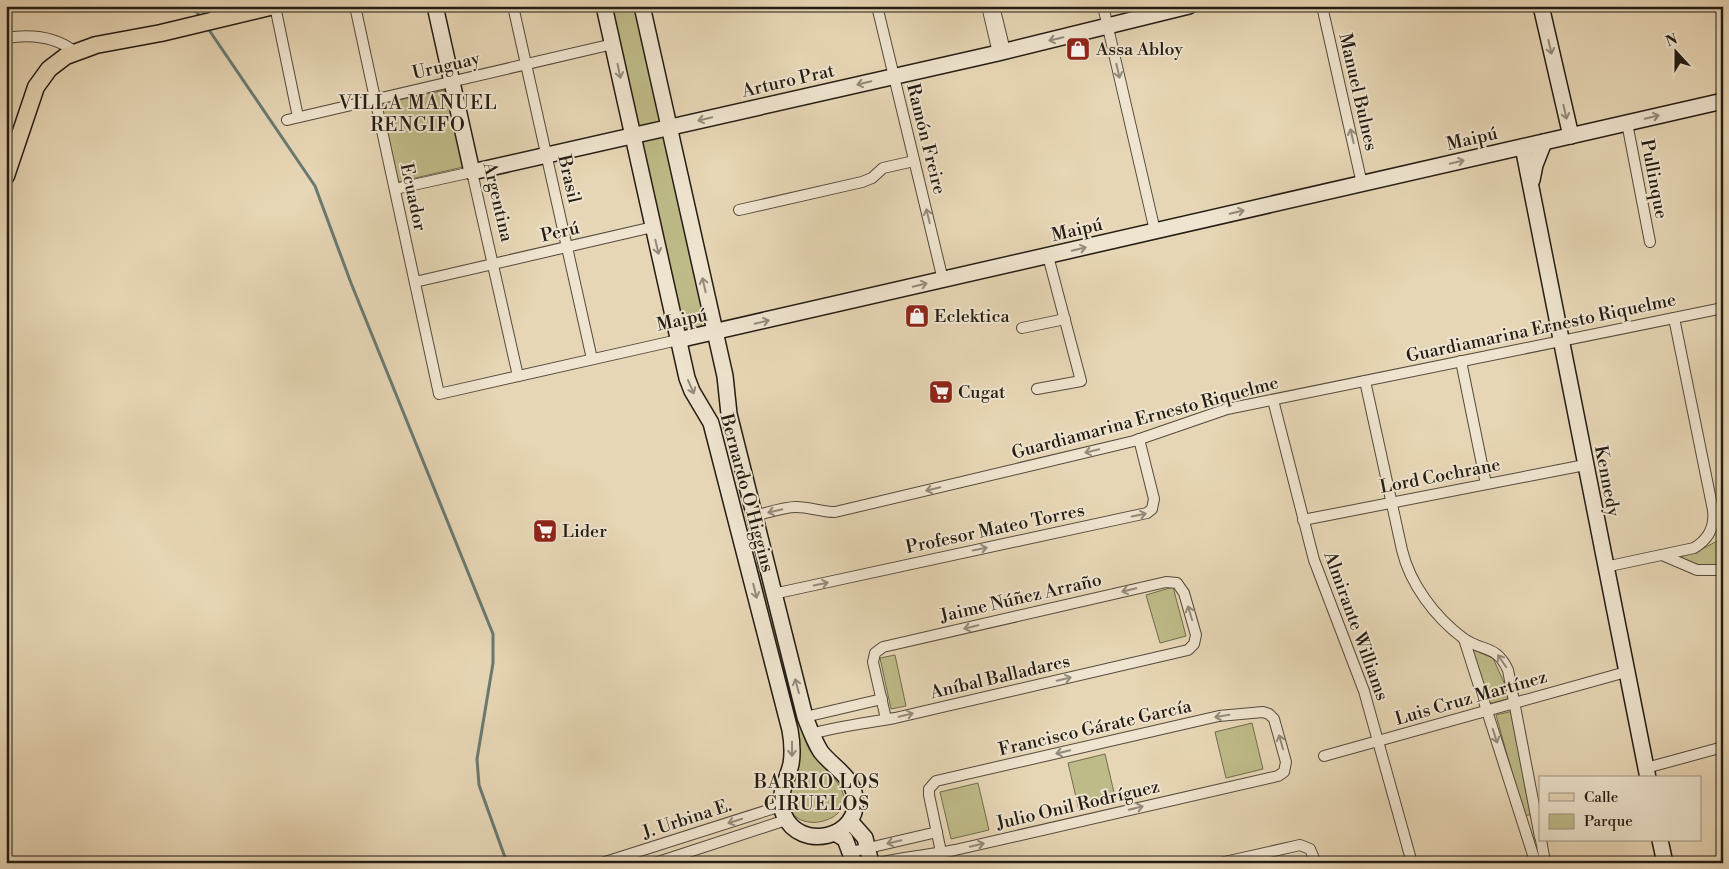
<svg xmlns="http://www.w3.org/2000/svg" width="1729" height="869" font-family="'Libre Bodoni',serif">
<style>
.green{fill:#bebb88;stroke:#706c4e}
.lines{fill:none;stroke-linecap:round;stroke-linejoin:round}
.stream{stroke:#697a72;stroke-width:3}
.street-casing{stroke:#544a3c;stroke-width:12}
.secondary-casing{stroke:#231c13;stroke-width:18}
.primary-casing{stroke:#231c13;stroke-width:19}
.street{stroke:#efe4cf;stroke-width:10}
.secondary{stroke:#efe4cf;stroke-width:15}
.primary{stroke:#e7d6b5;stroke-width:16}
.oneway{stroke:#938a7a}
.labels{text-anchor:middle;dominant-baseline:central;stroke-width:4;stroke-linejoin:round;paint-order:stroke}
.poi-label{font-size:18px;fill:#231c13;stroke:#efe4cf;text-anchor:start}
.street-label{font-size:18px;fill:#231c13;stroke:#efe4cf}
.neighbourhood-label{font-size:19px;letter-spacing:1px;fill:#231c13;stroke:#efe4cf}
</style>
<rect width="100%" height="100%" fill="#e7d6b5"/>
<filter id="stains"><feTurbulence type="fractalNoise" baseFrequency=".004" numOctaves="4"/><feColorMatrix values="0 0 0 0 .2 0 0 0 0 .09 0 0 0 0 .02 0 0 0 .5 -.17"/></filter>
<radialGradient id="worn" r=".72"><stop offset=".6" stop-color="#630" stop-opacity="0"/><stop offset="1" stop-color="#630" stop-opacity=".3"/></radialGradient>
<g class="green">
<path d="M608 6H635L705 318 700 327 687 329 682 322Z"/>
<path d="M445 90 463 167 398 182 381 104Z"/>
<path d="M1723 538V565L1698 566 1678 558 1702 549Z"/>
<path d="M760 562 802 731C804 737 806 743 809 749 818 765 865 796 833 817 824 822 814 824 804 821 773 813 801 760 799 741 797 723 790 703 785 685 775 645 766 604 756 563Z"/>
<path d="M1173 587 1186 636 1160 643 1146 595Z"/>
<path d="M1471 649 1493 658 1511 698 1488 704Z"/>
<path d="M895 655 906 706 891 709 880 658Z"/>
<path d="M1513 711 1533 814 1524 816 1496 715Z"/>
<path d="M1252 723 1263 769 1226 778 1215 732Z"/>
<path d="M1105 754 1116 801 1079 810 1068 763Z"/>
<path d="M978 783 989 830 951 839 940 792Z"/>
</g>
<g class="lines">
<g class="stream">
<path d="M192 6 201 18"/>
<path d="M207 27 315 186 351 283 493 634V663L477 759 479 785 507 863"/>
</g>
<defs>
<g id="street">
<path d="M215 6 218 20"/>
<path d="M275 6 298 117"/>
<path d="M355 6 439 394 678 340"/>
<path d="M513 6 592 359"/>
<path d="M877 6 943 280"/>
<path d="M987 6 998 53"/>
<path d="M994 6 1005 51"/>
<path d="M1103 6 1155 231"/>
<path d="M1322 6 1362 184"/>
<path d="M6 38C31 34 55 36 75 52"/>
<path d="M287 120 613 44"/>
<path d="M1627 123 1650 242"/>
<path d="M395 189 472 172 518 376"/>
<path d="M739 210 862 182 872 178 883 168 914 161"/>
<path d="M415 282 653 227"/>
<path d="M1022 328 1065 319"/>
<path d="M1461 361 1486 484"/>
<path d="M1365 381 1402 550C1410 584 1435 617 1463 638 1482 652 1496 644 1508 670L1540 837"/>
<path d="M1037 389 1081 381 1048 256"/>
<path d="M1273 400 1314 560 1364 691 1412 863"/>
<path d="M754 516C767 513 783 507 796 507 810 507 822 512 835 512L1134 441 1227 409 1723 308"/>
<path d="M1303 520 1585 465"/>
<path d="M1662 555 1697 570H1723"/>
<path d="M1605 567 1694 548C1709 539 1715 526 1713 510L1674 318"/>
<path d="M773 594 1147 513 1152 509 1154 499 1139 439"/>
<path d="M1464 639 1534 858"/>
<path d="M805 717 882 699"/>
<path d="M811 734C839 726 867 723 895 718L1188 650 1194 644 1196 635 1184 593 1177 583 1166 582 883 647 875 653 873 662 886 719"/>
<path d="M1324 756 1626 672"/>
<path d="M1646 768 1723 747"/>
<path d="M1541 840 1544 856"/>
<path d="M851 852 937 832"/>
<path d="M602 863 781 806"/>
<path d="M655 863 786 820"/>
<path d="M878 863C903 857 930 855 955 850L1278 776 1284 772 1286 762 1274 719 1269 714 1263 712 1219 716 936 781 929 789V795L941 852"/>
<path d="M1220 863 1300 845 1310 849 1316 863"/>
</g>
<g id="secondary">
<path d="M435 6 472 172 998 53 1189 6"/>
<path d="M604 6 687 378 692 391 711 423 790 730C792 741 793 752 791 764 787 781 776 798 784 815 800 852 861 838 855 797 852 776 833 767 821 752 814 741 810 730 805 717L729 414 725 376 642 6"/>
<path d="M1541 6 1571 136"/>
<path d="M1523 147 1648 778"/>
<path d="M1532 180 1535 165 1544 142"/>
<path d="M678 340 1723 101"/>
<path d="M850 821 865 838 871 863"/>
<path d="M835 833 845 839 854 863"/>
<path d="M1660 840 1665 863"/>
</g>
<path id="primary" d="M6 176 36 87 49 69 66 56 96 45 161 33 274 6"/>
</defs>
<use href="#street" class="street-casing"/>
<use href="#secondary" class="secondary-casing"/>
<use href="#primary" class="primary-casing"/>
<use href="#street" class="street"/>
<use href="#secondary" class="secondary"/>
<use href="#primary" class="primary"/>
</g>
<defs><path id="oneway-shaft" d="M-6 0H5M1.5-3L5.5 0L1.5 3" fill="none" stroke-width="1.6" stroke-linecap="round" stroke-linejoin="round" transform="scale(1.25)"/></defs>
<g class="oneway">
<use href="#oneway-shaft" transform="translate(1056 39) rotate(167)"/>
<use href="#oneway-shaft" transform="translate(1550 47) rotate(77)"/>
<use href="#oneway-shaft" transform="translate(619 71) rotate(78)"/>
<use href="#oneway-shaft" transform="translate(1118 71) rotate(77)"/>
<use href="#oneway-shaft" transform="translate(864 83) rotate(167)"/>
<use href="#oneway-shaft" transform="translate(1565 112) rotate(77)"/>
<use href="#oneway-shaft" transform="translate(1652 117) rotate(-13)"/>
<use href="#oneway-shaft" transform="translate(705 119) rotate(167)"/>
<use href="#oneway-shaft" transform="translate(1352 136) rotate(-103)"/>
<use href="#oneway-shaft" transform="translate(1457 162) rotate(-13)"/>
<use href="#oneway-shaft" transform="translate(1237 212) rotate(-13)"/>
<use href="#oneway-shaft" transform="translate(928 216) rotate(-104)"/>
<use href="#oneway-shaft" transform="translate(657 247) rotate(77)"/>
<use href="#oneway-shaft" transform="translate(1079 249) rotate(-13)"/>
<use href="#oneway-shaft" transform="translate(704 285) rotate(-103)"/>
<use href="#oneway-shaft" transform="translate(920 285) rotate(-13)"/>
<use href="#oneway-shaft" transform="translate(762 322) rotate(-13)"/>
<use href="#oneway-shaft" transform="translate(691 387) rotate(66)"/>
<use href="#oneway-shaft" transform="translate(1092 451) rotate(167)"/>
<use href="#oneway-shaft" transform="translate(933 489) rotate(167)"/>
<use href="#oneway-shaft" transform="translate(775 511) rotate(167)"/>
<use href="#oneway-shaft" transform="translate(1139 515) rotate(-12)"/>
<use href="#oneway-shaft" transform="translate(980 549) rotate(-12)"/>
<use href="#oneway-shaft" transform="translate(821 584) rotate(-12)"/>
<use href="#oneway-shaft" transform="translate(1129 590) rotate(167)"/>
<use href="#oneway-shaft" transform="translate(755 591) rotate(76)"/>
<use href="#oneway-shaft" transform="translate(1190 613) rotate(-107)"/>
<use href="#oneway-shaft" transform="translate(971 627) rotate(167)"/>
<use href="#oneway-shaft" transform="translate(1502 661) rotate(-124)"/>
<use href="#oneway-shaft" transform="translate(1064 679) rotate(-13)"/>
<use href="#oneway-shaft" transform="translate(797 686) rotate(-105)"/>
<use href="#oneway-shaft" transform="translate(906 715) rotate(-13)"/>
<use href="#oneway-shaft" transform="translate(1222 716) rotate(171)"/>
<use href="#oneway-shaft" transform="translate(1495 736) rotate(72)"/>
<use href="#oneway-shaft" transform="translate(1281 742) rotate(-106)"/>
<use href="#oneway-shaft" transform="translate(792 749) rotate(90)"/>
<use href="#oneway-shaft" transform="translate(1063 752) rotate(167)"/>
<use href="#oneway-shaft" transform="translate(1136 808) rotate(-13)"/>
<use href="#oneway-shaft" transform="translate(735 821) rotate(162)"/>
<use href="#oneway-shaft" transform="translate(894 842) rotate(167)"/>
<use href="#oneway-shaft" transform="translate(977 845) rotate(-13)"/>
</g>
<defs>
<symbol id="shop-square" viewBox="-11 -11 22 22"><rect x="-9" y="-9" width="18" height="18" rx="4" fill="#8f2418" stroke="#efe4cf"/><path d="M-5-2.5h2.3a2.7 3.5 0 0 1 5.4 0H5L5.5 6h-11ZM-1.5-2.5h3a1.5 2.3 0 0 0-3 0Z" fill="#fff"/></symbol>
<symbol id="supermarket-square" viewBox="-11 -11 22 22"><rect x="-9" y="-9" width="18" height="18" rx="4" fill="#8f2418" stroke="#efe4cf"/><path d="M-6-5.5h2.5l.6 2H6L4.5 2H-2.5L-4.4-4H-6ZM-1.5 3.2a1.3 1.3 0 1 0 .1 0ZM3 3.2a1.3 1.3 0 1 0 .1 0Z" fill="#fff"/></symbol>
</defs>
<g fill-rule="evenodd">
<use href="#shop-square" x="1064" y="35" width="28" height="28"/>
<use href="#shop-square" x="903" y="302" width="28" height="28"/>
<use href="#supermarket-square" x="927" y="378" width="28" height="28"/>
<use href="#supermarket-square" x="531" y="517" width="28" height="28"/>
</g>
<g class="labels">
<g class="poi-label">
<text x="1096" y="49">Assa Abloy</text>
<text x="934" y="316">Eclektica</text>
<text x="958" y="392">Cugat</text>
<text x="562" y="531">Lider</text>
</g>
<g class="street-label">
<text transform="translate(446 66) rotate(-13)">Uruguay</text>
<text transform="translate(788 81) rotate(-13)">Arturo Prat</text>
<text transform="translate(1358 92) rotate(77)">Manuel Bulnes</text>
<text transform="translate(926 139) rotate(76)">Ramón Freire</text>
<text transform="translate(1472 139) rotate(-13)">Maipú</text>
<text transform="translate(569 179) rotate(77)">Brasil</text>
<text transform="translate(1654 179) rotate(79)">Pullinque</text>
<text transform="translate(413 197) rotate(78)">Ecuador</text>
<text transform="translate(498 202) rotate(77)">Argentina</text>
<text transform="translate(1077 230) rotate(-13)">Maipú</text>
<text transform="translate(560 232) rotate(-13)">Perú</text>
<text transform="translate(682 320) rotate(-12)">Maipú</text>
<text transform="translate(1541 328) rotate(-12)">Guardiamarina Ernesto Riquelme</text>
<text transform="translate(1145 418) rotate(-15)">Guardiamarina Ernesto Riquelme</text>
<text transform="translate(1440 476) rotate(-11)">Lord Cochrane</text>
<text transform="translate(1607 481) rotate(79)">Kennedy</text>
<text transform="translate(747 493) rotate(75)">Bernardo O'Higgins</text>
<text transform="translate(995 529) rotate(-12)">Profesor Mateo Torres</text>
<text transform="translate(1021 598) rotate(-13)">Jaime Núñez Arraño</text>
<text transform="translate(1356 626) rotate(70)">Almirante Williams</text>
<text transform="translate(1000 677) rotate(-13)">Aníbal Balladares</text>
<text transform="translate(1471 698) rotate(-16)">Luis Cruz Martínez</text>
<text transform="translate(1095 728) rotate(-13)">Francisco Gárate García</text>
<text transform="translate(1078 805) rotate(-13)">Julio Onil Rodríguez</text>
<text transform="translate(687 819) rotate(-18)">J. Urbina E.</text>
</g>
<g class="neighbourhood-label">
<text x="418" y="103">VILLA MANUEL<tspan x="418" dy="22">RENGIFO</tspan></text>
<text x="817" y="782">BARRIO LOS<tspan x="817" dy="22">CIRUELOS</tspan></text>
</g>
</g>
<rect width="1729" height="869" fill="none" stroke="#e7d6b5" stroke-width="25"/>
<rect x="8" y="8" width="1714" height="854" fill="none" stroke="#231c13" stroke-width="2.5"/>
<rect x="12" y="12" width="1704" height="844" fill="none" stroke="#231c13"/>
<rect x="1539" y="776" width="162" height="65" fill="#efe4cf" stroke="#9d9484"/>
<rect x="1549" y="793" width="25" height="8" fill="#e7d6b5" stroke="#9d9484"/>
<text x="1584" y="802" font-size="15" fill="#231c13">Calle</text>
<rect x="1549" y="814" width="25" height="15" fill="#bebb88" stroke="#9d9484"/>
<text x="1584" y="826" font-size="15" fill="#231c13">Parque</text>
<g transform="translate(1676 52) rotate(339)" stroke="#efe4cf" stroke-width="4" paint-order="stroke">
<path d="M0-4L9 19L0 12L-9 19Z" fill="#231c13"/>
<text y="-8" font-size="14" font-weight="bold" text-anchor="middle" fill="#231c13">N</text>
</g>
<rect width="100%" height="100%" filter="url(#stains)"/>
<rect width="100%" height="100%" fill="url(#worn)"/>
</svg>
